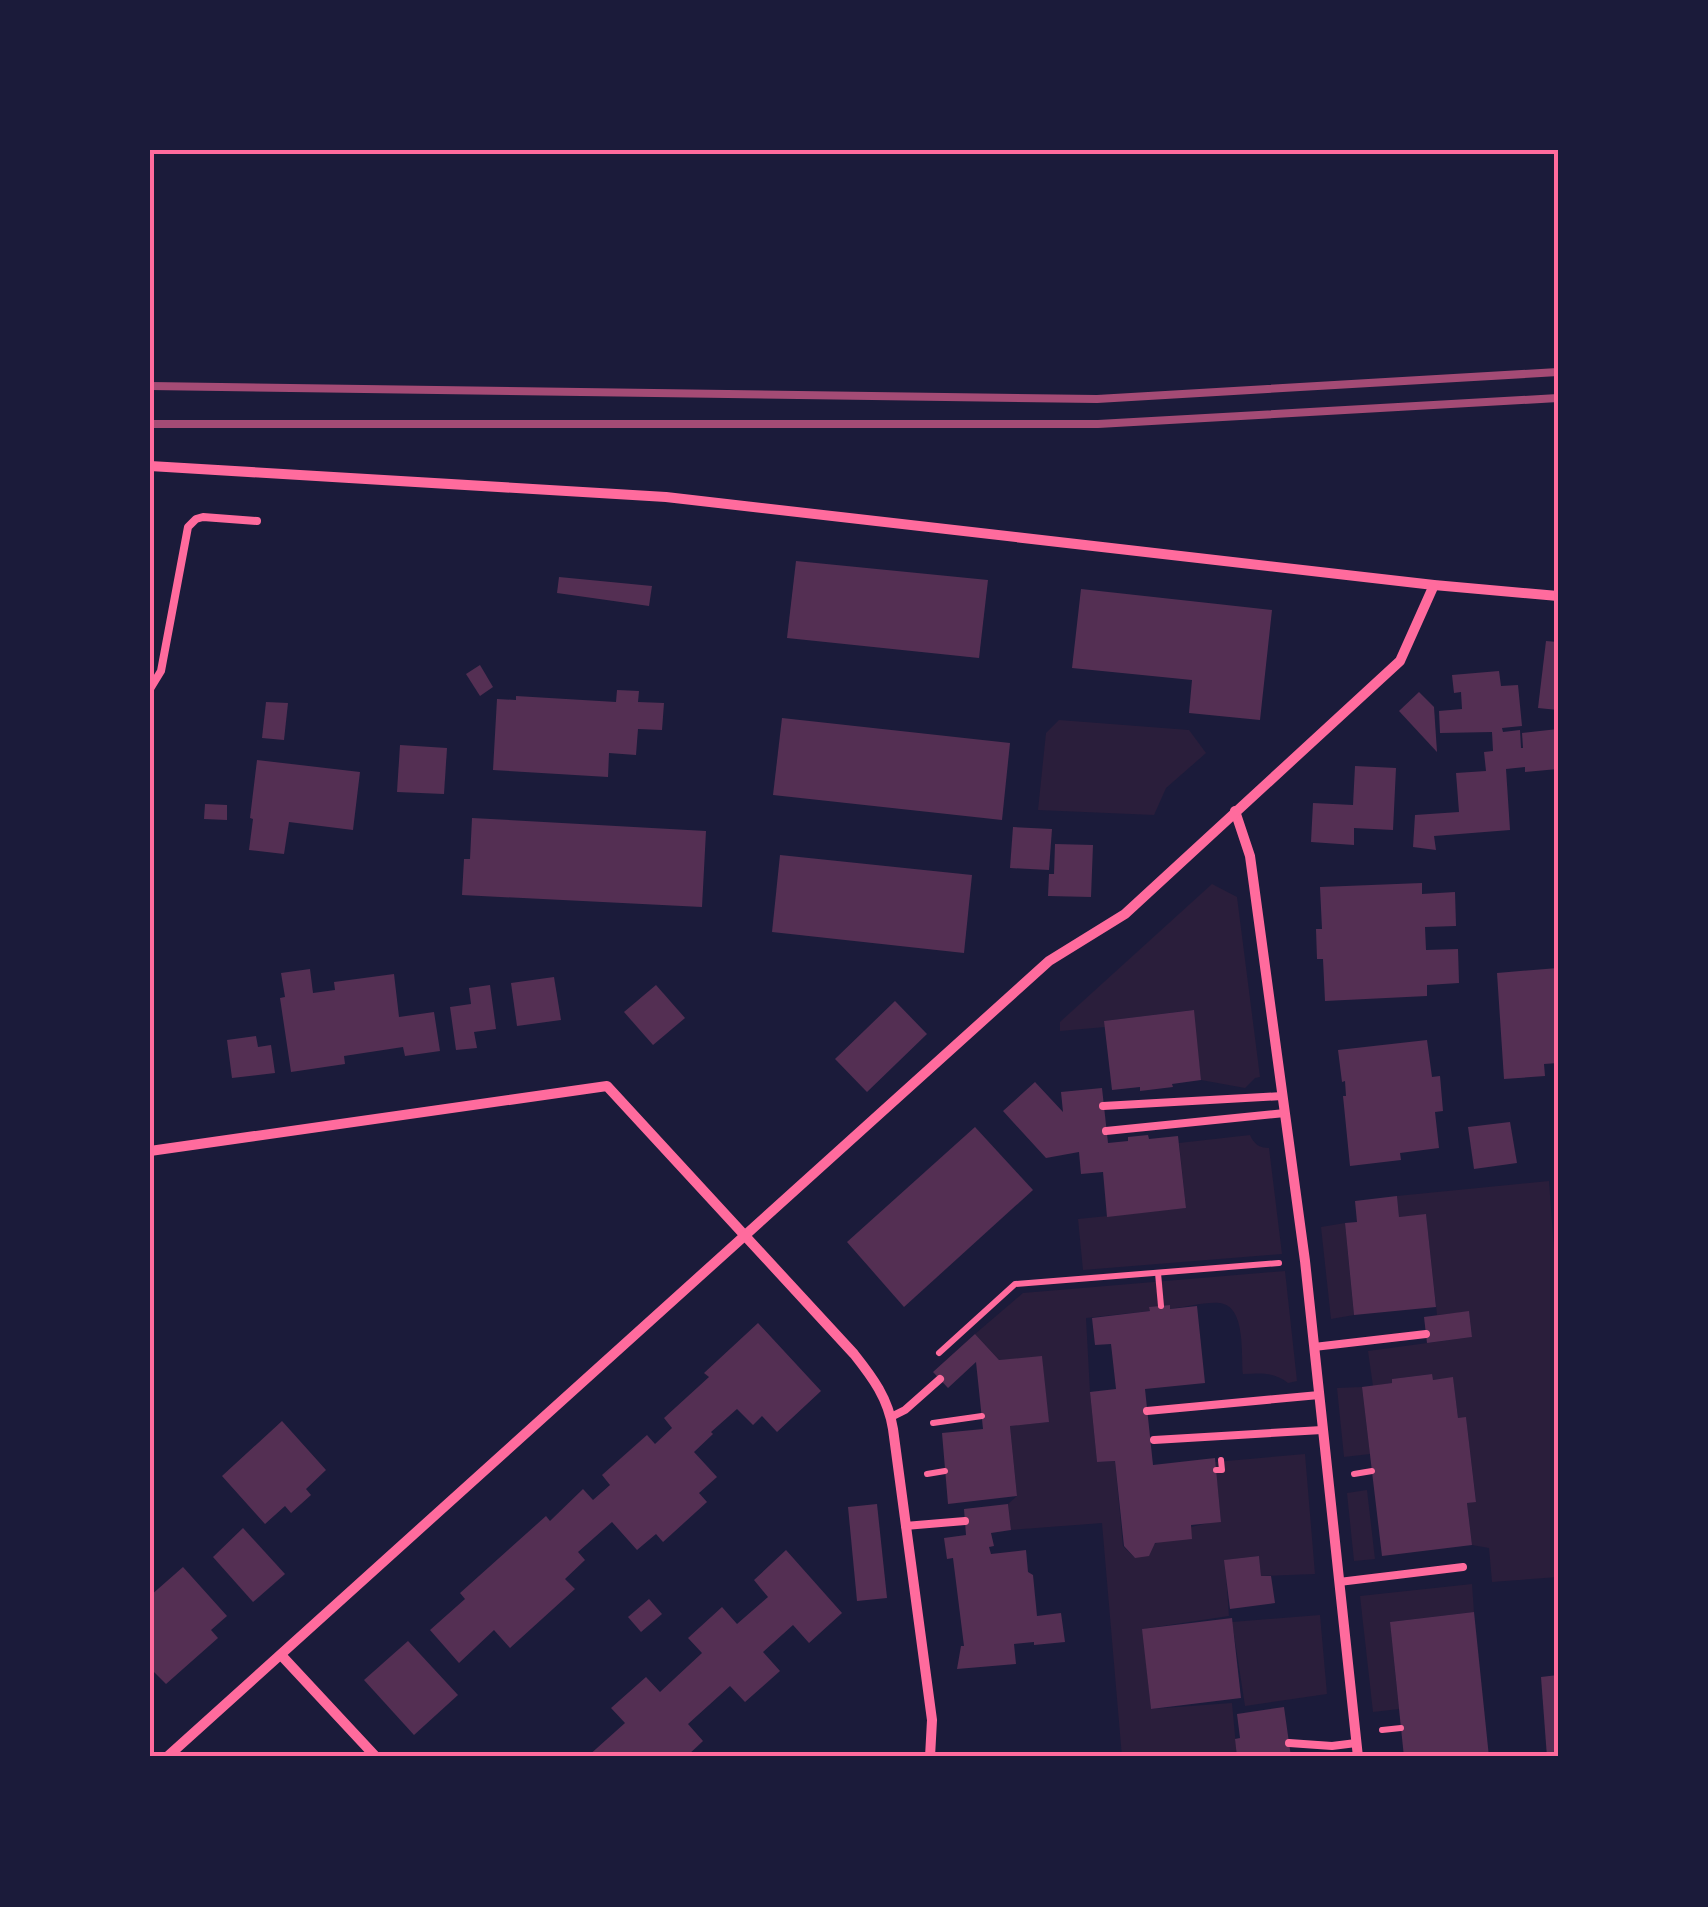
<svg xmlns="http://www.w3.org/2000/svg" width="1708" height="1907" font-family="Helvetica,sans-serif">
<style>
.green{fill:#2a1e3b}
.building{fill:#542f53}
.lines{fill:none;stroke-linecap:round;stroke-linejoin:round}
.path{stroke:#ff6b9d;stroke-width:6}
.service{stroke:#ff6b9d;stroke-width:8}
.minor{stroke:#ff6b9d;stroke-width:10}
.rail{stroke:#a44b75;stroke-width:8}
.neatline{fill:none;stroke:#ff6b9d;stroke-width:4}
</style>
<rect width="100%" height="100%" fill="#1b1b3a"/>
<g class="green">
<path d="M1059 720 1189 730 1206 753 1166 788 1154 815 1038 810 1046 733Z"/>
<path d="M1212 884 1237 897 1260 1077 1255 1078 1245 1088 1201 1080 1193 1010 1105 1021V1027L1060 1031V1022Z"/>
<path d="M1250 1135C1254 1144 1259 1148 1269 1148L1282 1254 1083 1270 1078 1219 1186 1208 1179 1143Z"/>
<path d="M1549 1181 1558 1304V1577L1492 1582 1489 1548 1472 1545 1467 1503 1476 1501 1466 1418H1458L1453 1378 1433 1380 1431 1374 1393 1379 1392 1383 1373 1386 1368 1351 1472 1337 1469 1312 1437 1315 1426 1215 1399 1217 1397 1196Z"/>
<path d="M1345 1223 1354 1315 1331 1319 1321 1227Z"/>
<path d="M1285 1271 1297 1381 1288 1383C1274 1372 1260 1373 1243 1374 1241 1353 1246 1305 1219 1303 1204 1302 1186 1307 1170 1309L1169 1305 1150 1307V1311L1086 1318 1090 1392 1097 1462 1115 1461 1123 1546 1135 1558C1163 1536 1185 1526 1221 1521L1215 1462 1305 1454 1315 1574 1261 1576 1259 1556 1225 1560 1229 1616 1143 1629 1151 1709 1232 1703 1237 1757H1122L1102 1523 1011 1530 1008 1504 1017 1496 1010 1426 1048 1422 1042 1357 999 1360 975 1334 1023 1293Z"/>
<path d="M1362 1387 1370 1454 1344 1457 1337 1388Z"/>
<path d="M1367 1490 1375 1559 1354 1561 1347 1493Z"/>
<path d="M1472 1584 1474 1612 1390 1622 1399 1709 1373 1712 1360 1596Z"/>
<path d="M1320 1615 1327 1694 1245 1706 1232 1622Z"/>
</g>
<g class="building">
<path d="M796 561 988 580 979 658 787 638Z"/>
<path d="M559 577 652 586 649 606 557 593Z"/>
<path d="M1081 589 1272 610 1260 720 1189 713 1192 680 1072 668Z"/>
<path d="M1546 641 1558 642V710L1538 708Z"/>
<path d="M480 665 493 687 480 696 466 674Z"/>
<path d="M1499 671 1501 686 1518 685 1522 726 1502 728 1503 732 1520 730 1521 748H1523L1522 733 1558 729V769L1525 772V767L1506 769 1510 830 1434 836 1436 850 1413 847 1415 815 1459 812 1456 773 1486 771 1484 752 1493 751 1492 732 1440 733 1439 711 1462 709 1461 692 1454 693 1452 675Z"/>
<path d="M617 690 639 691 638 702 664 703 662 730 638 729 636 755 609 753 608 777 493 770 497 699 516 700V696L616 702Z"/>
<path d="M1419 692 1434 707 1437 752 1399 711Z"/>
<path d="M266 702 288 703 284 740 262 738Z"/>
<path d="M782 718 1010 743 1002 820 773 795Z"/>
<path d="M400 745 447 748 444 794 397 792Z"/>
<path d="M257 760 360 772 353 830 289 822 284 854 249 850 253 819 250 818Z"/>
<path d="M1355 766 1396 768 1393 830 1354 828V845L1311 842 1313 803 1353 805Z"/>
<path d="M205 804 227 805V820L204 819Z"/>
<path d="M472 818 706 831 702 907 462 895 464 859H470Z"/>
<path d="M1013 827 1052 829 1049 870 1010 868Z"/>
<path d="M1055 844 1093 845 1091 897 1048 896 1049 874H1054Z"/>
<path d="M780 855 972 875 964 953 772 932Z"/>
<path d="M1422 883V894L1455 892 1456 926 1425 927 1426 950 1458 949 1459 983 1427 985V996L1325 1001 1323 959H1317L1316 929H1322L1320 887Z"/>
<path d="M1558 968V1063L1544 1064 1545 1076 1504 1079 1497 973Z"/>
<path d="M310 969 313 993 335 990 334 982 394 974 399 1017 434 1012 440 1051 405 1056 403 1047 344 1056 345 1064 291 1072 280 998 285 997 281 973Z"/>
<path d="M554 977 561 1020 517 1026 511 983Z"/>
<path d="M490 985 496 1029 474 1032 477 1048 456 1050 450 1007 471 1004 469 988Z"/>
<path d="M656 985 685 1018 653 1045 624 1012Z"/>
<path d="M895 1001 927 1034 867 1092 835 1059Z"/>
<path d="M1194 1010 1201 1080 1172 1084 1173 1087 1140 1091V1087L1112 1090 1104 1021Z"/>
<path d="M256 1036 258 1047 271 1045 275 1073 232 1078 227 1040Z"/>
<path d="M1427 1040 1432 1077 1440 1076 1443 1111 1435 1112 1439 1148 1400 1153 1401 1160 1350 1166 1343 1096H1346L1345 1081 1342 1082 1338 1050Z"/>
<path d="M1035 1082 1063 1112 1061 1092 1102 1088 1108 1143 1128 1141V1137L1148 1135 1149 1139 1178 1136 1186 1208 1107 1217 1103 1172 1081 1174 1079 1152 1046 1158 1003 1111Z"/>
<path d="M1510 1122 1517 1163 1474 1169 1468 1127Z"/>
<path d="M975 1127 1033 1190 904 1307 847 1242Z"/>
<path d="M1397 1196 1399 1217 1426 1214 1436 1307 1354 1315 1345 1223 1357 1222 1355 1201Z"/>
<path d="M1170 1305V1309L1197 1306 1205 1383 1145 1389 1153 1465 1215 1458 1221 1522 1191 1525 1192 1539 1155 1543 1149 1556 1135 1558 1124 1546 1115 1461 1097 1462 1090 1392 1116 1389 1111 1344 1095 1345 1092 1318 1150 1311 1149 1307Z"/>
<path d="M1469 1311 1472 1337 1427 1343 1424 1317Z"/>
<path d="M758 1323 821 1391 777 1432 762 1416 753 1425 737 1409 711 1432 713 1434 694 1452 717 1477 699 1493 707 1502 663 1542 656 1534 637 1550 612 1522 578 1552 585 1560 565 1579 575 1589 510 1648 494 1630 459 1663 430 1630 465 1599 460 1593 546 1516 550 1521 583 1489 593 1500 610 1485 602 1475 647 1435 655 1444 672 1428 664 1418 709 1377 704 1373Z"/>
<path d="M975 1334 999 1360 1042 1356 1049 1422 1010 1426 1017 1496 948 1504 942 1433 983 1429 976 1362 948 1388 933 1372Z"/>
<path d="M1432 1374 1433 1380 1453 1377 1458 1418 1466 1417 1476 1502 1467 1503 1472 1545 1382 1556 1362 1387 1392 1383V1379Z"/>
<path d="M282 1421 326 1470 306 1489 311 1495 291 1513 285 1506 265 1524 222 1476Z"/>
<path d="M877 1504 887 1598 857 1601 848 1507Z"/>
<path d="M1008 1504 1011 1530 991 1533 994 1546 989 1547 991 1554 1026 1550 1028 1572 1033 1575 1037 1616 1061 1613 1065 1642 1034 1645V1642L1014 1644 1016 1664 957 1669 961 1646H964L953 1558 947 1559 944 1538 966 1535 964 1509Z"/>
<path d="M243 1528 285 1574 253 1602 213 1557Z"/>
<path d="M786 1550 842 1613 809 1643 793 1625 763 1652 780 1671 745 1702 730 1686 688 1724 703 1741 686 1757H656L654 1755 652 1757H587L625 1723 611 1708 646 1677 660 1692 702 1653 688 1638 722 1607 737 1624 768 1597 754 1580Z"/>
<path d="M1259 1556 1261 1576H1271L1275 1603 1230 1609 1224 1560Z"/>
<path d="M183 1567 227 1616 211 1630 218 1638 166 1684 150 1668V1596Z"/>
<path d="M649 1599 662 1614 641 1632 628 1617Z"/>
<path d="M1474 1612 1489 1757H1404L1390 1622Z"/>
<path d="M1232 1618 1241 1698 1151 1709 1142 1629Z"/>
<path d="M408 1641 458 1695 414 1735 364 1680Z"/>
<path d="M1558 1675V1757H1547L1541 1677Z"/>
<path d="M1284 1707 1291 1757H1237L1235 1739 1240 1738 1237 1714Z"/>
</g>
<g class="lines">
<g class="path">
<path d="M1158 1273 1161 1306"/>
<path d="M939 1353 1015 1284 1279 1263"/>
<path d="M933 1423 982 1416"/>
<path d="M1216 1470H1222L1221 1460"/>
<path d="M927 1474 945 1471"/>
<path d="M1354 1474 1372 1471"/>
<path d="M1382 1730 1401 1728"/>
</g>
<g class="service">
<path d="M150 689 161 671 188 527 196 519 203 517 257 521"/>
<path d="M1103 1106 1282 1096"/>
<path d="M1106 1131 1285 1113"/>
<path d="M1314 1347 1426 1334"/>
<path d="M1147 1411 1319 1395"/>
<path d="M891 1417 905 1410 940 1379"/>
<path d="M1154 1440 1322 1430"/>
<path d="M905 1526 965 1521"/>
<path d="M1339 1582 1463 1567"/>
<path d="M1289 1743 1332 1746 1356 1743"/>
</g>
<g class="minor">
<path d="M150 466 666 497 1434 585 1558 596"/>
<path d="M1235 811 1250 856 1305 1261 1358 1757"/>
<path d="M150 1151 607 1086 854 1354C873 1378 888 1398 893 1429L932 1720 930 1757"/>
<path d="M281 1655 376 1757"/>
<path d="M167 1757 1049 961 1125 914 1400 661 1434 585"/>
</g>
<g class="rail">
<path d="M150 386 1097 399 1558 372"/>
<path d="M150 424H1098L1558 398"/>
</g>
</g>
<rect width="1708" height="1907" fill="none" stroke="#1b1b3a" stroke-width="305"/>
<rect x="152" y="152" width="1404" height="1602" class="neatline"/>
</svg>
